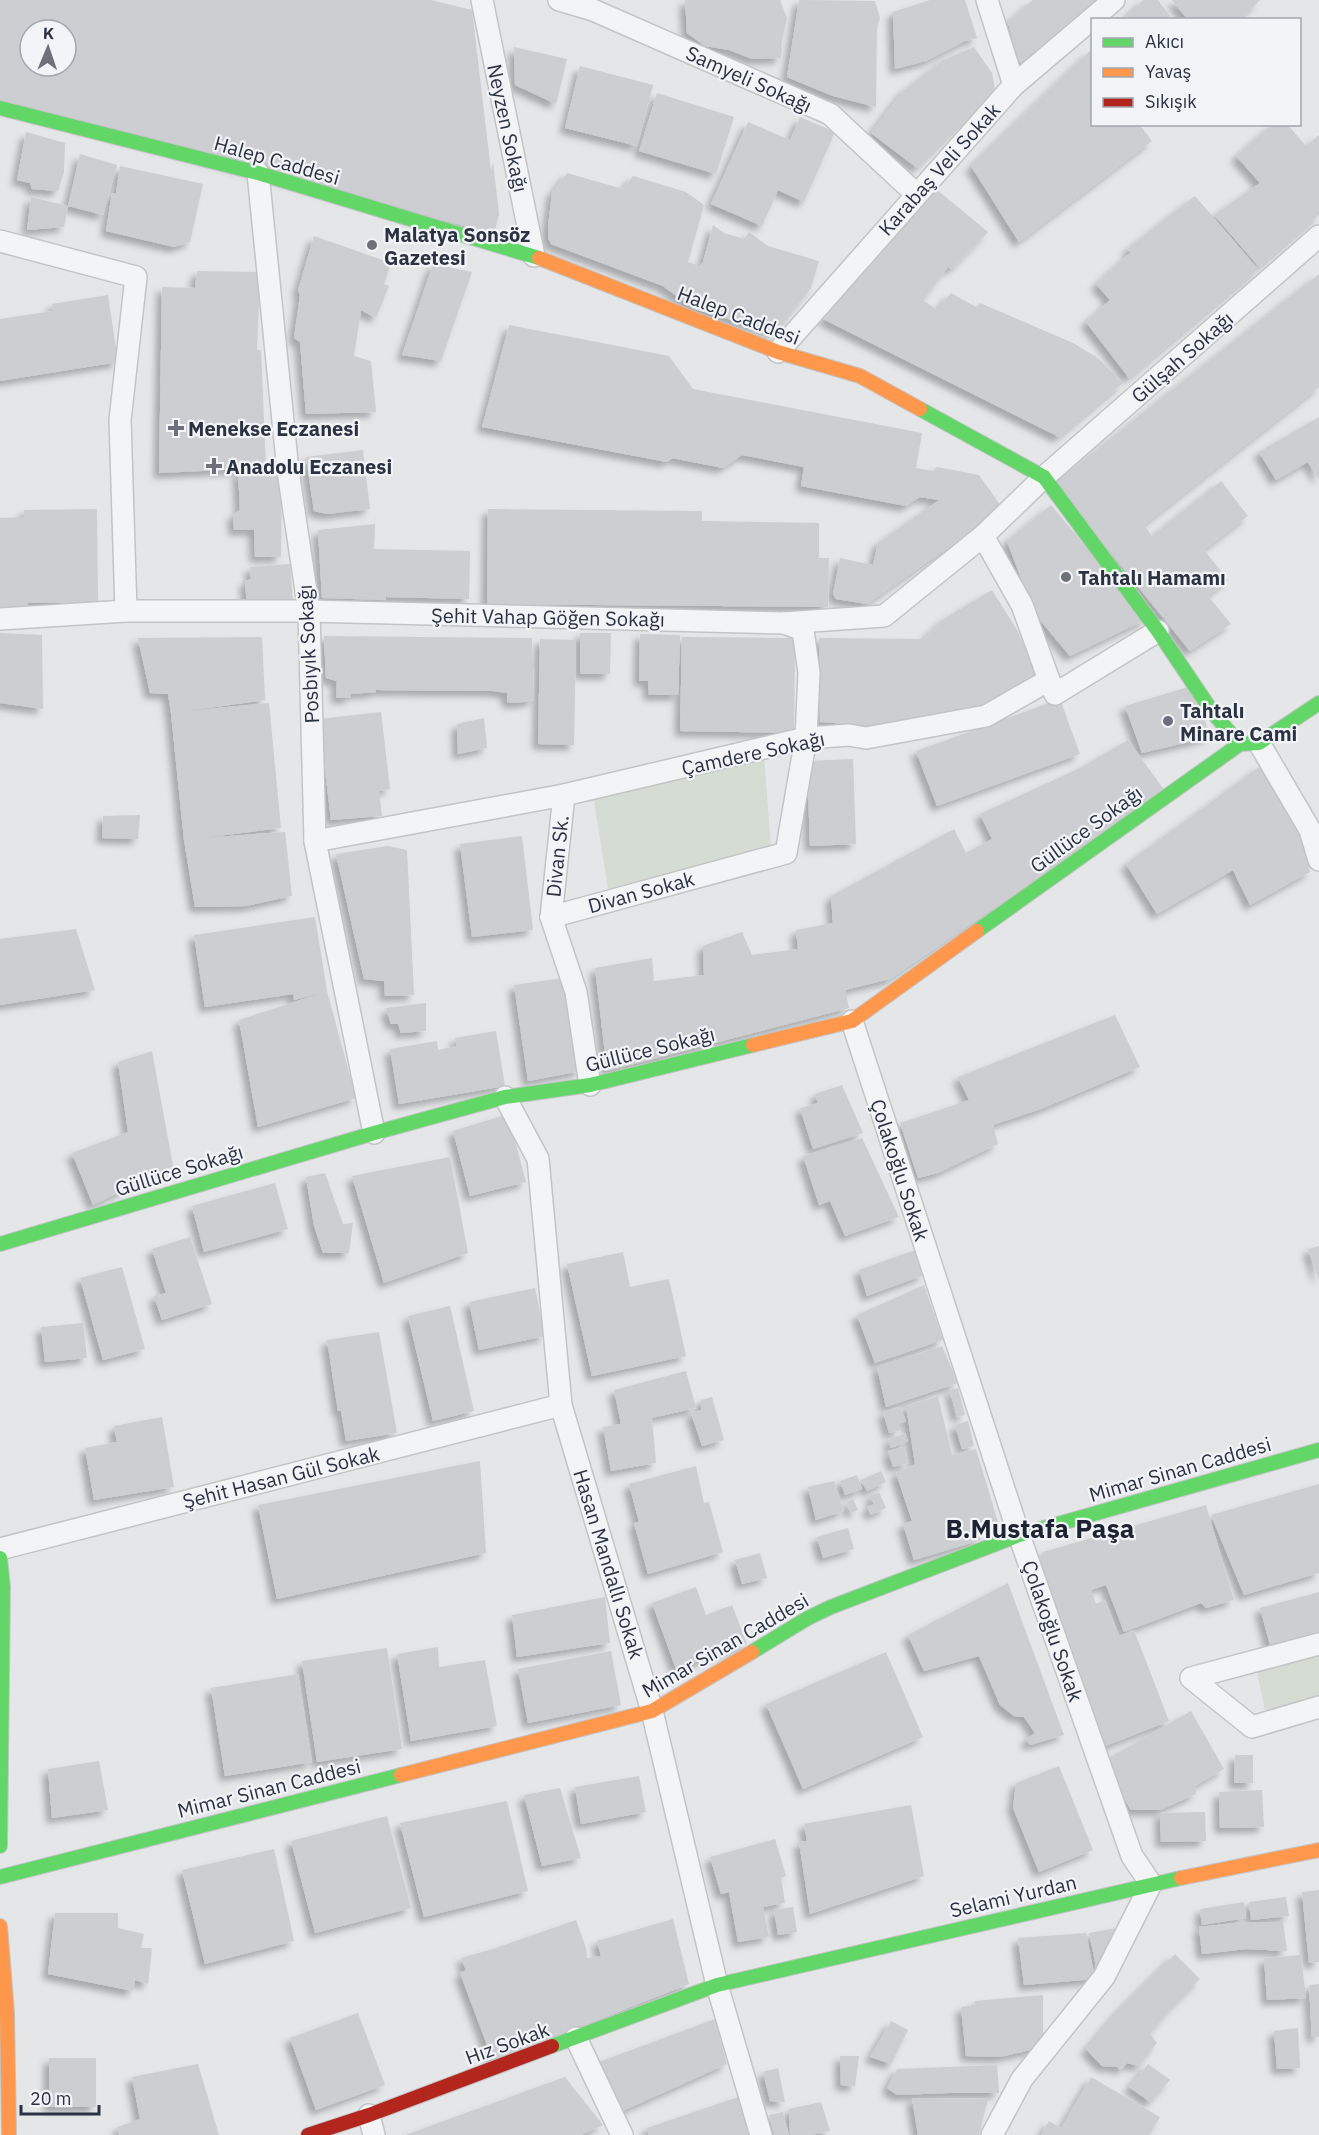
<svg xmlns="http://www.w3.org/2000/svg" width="1319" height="2135" font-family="'IBM Plex Sans',sans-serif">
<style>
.green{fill:#d4dcd4}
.building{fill:#ccced1;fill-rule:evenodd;filter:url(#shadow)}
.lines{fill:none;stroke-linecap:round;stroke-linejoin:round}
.street-casing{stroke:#c2c4c6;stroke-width:24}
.fast-casing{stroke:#c2c4c6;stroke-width:16}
.slow-casing{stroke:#c2c4c6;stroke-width:16}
.jam-casing{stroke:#c2c4c6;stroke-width:16}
.street{stroke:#f3f4f6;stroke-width:21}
.fast{stroke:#63d668;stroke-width:14}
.slow{stroke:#ff974d;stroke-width:14}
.jam{stroke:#b3261e;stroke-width:14}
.poi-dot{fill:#6c717c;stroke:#f2f4f8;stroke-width:2}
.labels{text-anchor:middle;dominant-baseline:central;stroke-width:4.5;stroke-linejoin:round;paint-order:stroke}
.street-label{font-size:20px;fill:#2b3242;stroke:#f2f4f8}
.poi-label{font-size:20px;font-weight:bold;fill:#2b3242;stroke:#f2f4f8;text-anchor:start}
.district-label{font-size:26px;font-weight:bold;fill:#1d2333;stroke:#f2f4f8}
</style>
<defs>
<filter id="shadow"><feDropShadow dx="-5.5" dy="5.5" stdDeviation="3" flood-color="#0004"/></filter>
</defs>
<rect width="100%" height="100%" fill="#e4e6e8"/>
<g class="green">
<path d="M764 756 771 848 608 889 594 800Z"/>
<path d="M1319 1652V1698L1265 1710 1256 1667Z"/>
</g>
<g class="building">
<path d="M0 0H431L472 10 491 171 493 162 499 214 494 234 0 103ZM30 30H66V66H30Z"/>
<path d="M685 0H780L787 18 782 41 781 58 752 59 729 50 705 46 687 33Z"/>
<path d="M799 0 875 1 880 18 877 27 876 107 833 96 787 77Z"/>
<path d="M930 0H965L977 38 965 41 926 61 895 69 893 12Z"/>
<path d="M1033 0H1099L1034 59 1018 63 1008 22Z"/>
<path d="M1143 0H1158L1173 20H1123Z"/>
<path d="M1172 0H1260L1240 20H1188Z"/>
<path d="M514 47 567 59 556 104 515 85Z"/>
<path d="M974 47 992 73 995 90 917 168 871 133 903 91 943 60Z"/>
<path d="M1092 49V124H1139L1152 141 1019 242 971 166Z"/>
<path d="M580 66 653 85 637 146 565 128Z"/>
<path d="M657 93 734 117 716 174 639 151Z"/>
<path d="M800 117 835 132 804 202 778 190 762 226 711 204 748 122 790 140Z"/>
<path d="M1273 124H1287L1306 146 1319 135V215L1259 267 1214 215 1260 183 1236 156Z"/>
<path d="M26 132 65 143 64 172 58 191 32 189 30 183 17 180Z"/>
<path d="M80 154 117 165 103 215 68 206 64 227 27 230 31 197 68 206Z"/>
<path d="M120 166 203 184 190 242 174 247 106 231 112 193H116Z"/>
<path d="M567 173 623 189 633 176 686 192 704 205 688 262 700 266 703 262 713 225 724 233 744 239 749 232 768 246 819 261 811 288 776 333 694 309 663 286 551 244 548 238V226L552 193Z"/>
<path d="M936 189 988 232 952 269 948 267 923 300 937 310 951 293 976 307 980 303 1073 343 1098 358 1123 383 1059 437 823 319Z"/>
<path d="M1195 196 1258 269 1129 378 1086 322 1110 300 1096 284 1131 252 1127 249Z"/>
<path d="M314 236 391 263 384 284 389 286 376 318 361 310 354 356 371 361 376 412 306 414 300 342 294 338 300 295 298 290Z"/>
<path d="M433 264 472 272 441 361 402 355Z"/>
<path d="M197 271 260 272 257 350H261L266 468 159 473 162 287 195 288Z"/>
<path d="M1319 274V387L1144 525 1152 536 1221 481 1248 516 1204 550 1228 580 1208 596 1231 624 1190 651 1054 483Z"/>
<path d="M108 295 118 362 0 381V319L53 311 52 304Z"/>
<path d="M509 325 669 356 693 389 922 433 916 468 933 471 937 467 979 475 1003 509 867 604 836 599 833 594 840 558 873 565 878 543 939 500 920 497 906 506 801 486 804 467 742 455 723 468 672 458 667 462 482 427Z"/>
<path d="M1319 417V480L1308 462 1276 480 1259 452Z"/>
<path d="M363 450 370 509 327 514 314 511 306 457Z"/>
<path d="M238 472 282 473 281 557H255L254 530H234L233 515 240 510Z"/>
<path d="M1051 505 1147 619 1070 656 1034 613 1007 541Z"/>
<path d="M97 509 98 603H28V610H0V518L24 517V510Z"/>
<path d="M488 509 702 511V521L819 523V558H829L828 607 487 604Z"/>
<path d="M375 524 374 549 470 551 469 599 386 597V600L322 598 318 530Z"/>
<path d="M290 564 293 603 247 607 245 581 251 579 250 567Z"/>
<path d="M992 590 1017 630 1037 674 985 706 904 728 820 722 819 638 924 639 942 620Z"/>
<path d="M0 633 42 635 43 709 0 703Z"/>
<path d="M580 633H611L610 674H580Z"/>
<path d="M640 634 680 635 678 695H649L648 681H639Z"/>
<path d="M324 636 532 638 534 700 517 703 507 702V693L493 691 376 690V692L351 694 350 698H336L337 681 326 678Z"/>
<path d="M262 637 265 700 187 711 269 703 281 828 201 838 285 832 292 896 246 906 195 907 184 840 171 713 168 694 150 693 138 638Z"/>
<path d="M682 637 795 638 794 733 680 731Z"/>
<path d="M540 639 576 640 574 745 538 744Z"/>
<path d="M1188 687 1199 701 1210 737 1142 753 1125 706Z"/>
<path d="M1060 699 1080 754 937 806 916 751Z"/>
<path d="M381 712 390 789 379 791 382 816 331 820 319 719Z"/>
<path d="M484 718 487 748 458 754 457 724Z"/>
<path d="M1128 740 1165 791 890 979 845 990 849 1008 607 1071 595 968 652 958 654 981 704 975 703 946 742 932 752 955 798 949 796 930 833 923 831 896 954 829 966 853 992 839 980 814 1082 767Z"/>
<path d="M853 759 856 844 810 846 807 761Z"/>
<path d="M1262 765 1300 832 1310 872 1250 905 1233 870 1157 914 1126 864Z"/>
<path d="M140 815 138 839 102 838 103 816Z"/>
<path d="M522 836 533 930 472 937 460 844Z"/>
<path d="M388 846 407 850 414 995 385 996 384 981 364 979 336 854Z"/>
<path d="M315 917 327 991 356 1098 258 1127 239 1020 325 992 294 1000 293 994 205 1007 194 935Z"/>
<path d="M76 929 95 990 0 1005V939Z"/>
<path d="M563 978 581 1071 528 1081 514 985Z"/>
<path d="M426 1003V1031L401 1033 398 1024H391L386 1008Z"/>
<path d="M1115 1015 1140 1067 1041 1109 993 1125 998 1144 938 1173 918 1178 900 1123 969 1100 958 1077Z"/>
<path d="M496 1031 505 1086 399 1104 390 1049 437 1041 438 1050 457 1046 455 1038Z"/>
<path d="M152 1051 173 1166 93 1205 72 1153 128 1132 118 1062Z"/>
<path d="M842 1085 863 1133 813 1149 800 1108 818 1103 815 1094Z"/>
<path d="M508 1114 526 1182 470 1196 453 1131Z"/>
<path d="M862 1138 899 1217 845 1236 830 1201 819 1205 803 1156Z"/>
<path d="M450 1157 468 1253 384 1283 352 1176Z"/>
<path d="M325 1173 343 1224 353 1223 349 1253H323L314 1226 306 1177Z"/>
<path d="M275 1183 288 1229 204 1252 192 1206Z"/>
<path d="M190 1237 212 1304 162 1320 154 1296 166 1293 152 1249Z"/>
<path d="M1319 1246V1280L1308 1249Z"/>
<path d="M915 1250 924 1275 867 1296 859 1270Z"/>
<path d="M623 1252 630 1287 669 1279 686 1356 592 1376 567 1264Z"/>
<path d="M122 1267 145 1349 103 1360 80 1278Z"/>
<path d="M924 1285 943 1340 875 1363 857 1315Z"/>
<path d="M535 1288 545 1336 479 1350 469 1302Z"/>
<path d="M450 1306 474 1411 433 1421 408 1316Z"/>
<path d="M83 1323 87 1358 45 1362 41 1327Z"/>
<path d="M379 1332 397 1433 346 1441 341 1411H338L327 1340Z"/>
<path d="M942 1346 958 1383 886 1407 877 1367Z"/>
<path d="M686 1371 696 1408 652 1418 656 1463 611 1471 603 1427 621 1424 614 1390Z"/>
<path d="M958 1388 965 1415 957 1417 950 1390Z"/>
<path d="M938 1396 952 1455 976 1449 998 1522 977 1528 981 1540 914 1560 903 1524 912 1521 896 1473 915 1464 906 1406Z"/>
<path d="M712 1397 724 1440 702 1446 691 1413 701 1410V1400Z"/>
<path d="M900 1407 906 1421 898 1424 900 1430 889 1433 883 1412Z"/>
<path d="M162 1417 174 1487 94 1500 85 1448 117 1442 114 1426Z"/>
<path d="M968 1421 974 1446 962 1449 955 1425Z"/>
<path d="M905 1433 908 1441 891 1448 888 1440Z"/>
<path d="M904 1447 908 1463 893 1467 888 1451Z"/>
<path d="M480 1461 486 1553 277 1599 258 1505Z"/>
<path d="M696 1466 704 1503 709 1502 723 1552 648 1574 634 1523 639 1522 629 1484Z"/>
<path d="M881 1471 886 1482 867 1491 861 1480Z"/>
<path d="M857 1475 862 1489 845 1495 840 1481Z"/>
<path d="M834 1481 844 1511 816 1520 808 1487Z"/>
<path d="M1319 1484V1573L1244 1595 1211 1515Z"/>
<path d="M879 1492 886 1508 871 1515 867 1507 874 1504 870 1496Z"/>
<path d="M853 1499 858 1510 851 1513 846 1502Z"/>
<path d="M1206 1505 1234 1600 1206 1608 1201 1603 1124 1632 1106 1585 1091 1590 1096 1604 1105 1600 1119 1636 1134 1630 1169 1721 1103 1747 1034 1567 1043 1552Z"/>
<path d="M848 1528 854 1549 823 1558 817 1537Z"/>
<path d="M760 1553 767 1578 742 1584 735 1560Z"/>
<path d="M1008 1583 1064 1735 1030 1745 1026 1739 1035 1733 1024 1717 1014 1716 1000 1705 979 1656 924 1671 908 1635Z"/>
<path d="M696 1587 706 1615 732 1605 747 1644 676 1669 652 1603Z"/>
<path d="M1319 1592V1643L1273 1656 1260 1608Z"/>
<path d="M605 1597 610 1643 517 1657 512 1615Z"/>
<path d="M438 1647 439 1667 485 1660 497 1726 411 1741 397 1654Z"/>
<path d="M387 1648 402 1749 317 1762 302 1661Z"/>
<path d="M611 1651 621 1705 528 1723 518 1669Z"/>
<path d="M886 1652 923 1737 803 1789 766 1704Z"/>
<path d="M298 1674 312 1762 225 1776 211 1688Z"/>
<path d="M1191 1711 1224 1769 1195 1786 1196 1794 1160 1810H1131L1102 1762Z"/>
<path d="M1235 1755H1253V1783H1234Z"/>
<path d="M99 1761 108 1810 52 1818 48 1769Z"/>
<path d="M1059 1766 1093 1850 1039 1872 1013 1808 1016 1783Z"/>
<path d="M639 1776 646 1812 581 1824 575 1787Z"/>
<path d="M560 1788 581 1858 542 1866 524 1795Z"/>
<path d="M1262 1790 1264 1827 1220 1828 1219 1792Z"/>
<path d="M507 1801 528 1891 424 1917 400 1823Z"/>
<path d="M911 1805 924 1876 810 1914 799 1842 807 1841 804 1824Z"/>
<path d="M1205 1812 1206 1841 1161 1842 1160 1813Z"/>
<path d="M387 1816 411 1908 315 1933 291 1841Z"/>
<path d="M775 1839 786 1876 781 1878 785 1903 763 1907 769 1937 738 1942 729 1892 721 1894 710 1857Z"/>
<path d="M274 1849 294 1941 205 1964 182 1870Z"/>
<path d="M1319 1890V1962L1309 1963 1302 1892Z"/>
<path d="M1286 1897 1289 1916 1251 1920 1249 1902Z"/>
<path d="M1244 1902 1246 1918 1202 1925 1200 1909Z"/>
<path d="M793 1907 797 1932 778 1935 774 1910Z"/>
<path d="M55 1913H118V1928L144 1934 141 1948H152L148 1984 135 1980 133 1991 48 1974Z"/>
<path d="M673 1919 689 1984 493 2061 460 1973 466 1970 461 1958 493 1949 576 1920 586 1948 587 1958 601 1956 597 1941Z"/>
<path d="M1244 1922H1283L1287 1951 1246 1949 1202 1954 1199 1927Z"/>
<path d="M1127 1926 1097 1971 1089 1933Z"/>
<path d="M1086 1933 1095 1979 1024 1985 1018 1938Z"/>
<path d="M1175 1954 1200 1979 1170 2009 1150 2034 1157 2043 1139 2066 1127 2063 1121 2070 1117 2067 1102 2066 1086 2049 1119 2010Z"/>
<path d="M1301 1955 1306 1998 1267 2000 1264 1958Z"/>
<path d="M1319 1984V2037H1312L1309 1985Z"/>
<path d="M1043 1995V2047L1000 2057 966 2056 961 2007 975 2005V2001Z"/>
<path d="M358 2013 385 2085 316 2110 290 2038Z"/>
<path d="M715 2019 727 2064 618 2113 599 2062Z"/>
<path d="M891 2021 908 2030 891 2064 870 2057Z"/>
<path d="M1298 2028 1300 2068 1277 2069 1274 2031Z"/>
<path d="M840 2056H859L855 2086 841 2085Z"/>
<rect x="49" y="2058" width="47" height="49"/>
<path d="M198 2064 219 2135H119L118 2127 140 2119 132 2077Z"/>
<path d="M1148 2064 1170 2080 1150 2102 1129 2087Z"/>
<path d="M997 2065 999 2093H948L897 2095 887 2088 897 2069Z"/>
<path d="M778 2068 785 2102 770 2101 763 2072Z"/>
<path d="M565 2077 603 2125 581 2135H405Z"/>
<path d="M1091 2077 1160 2117 1149 2135H1041L1049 2121 1061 2128Z"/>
<path d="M738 2097 752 2135H649L647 2128Z"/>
<path d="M912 2098 988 2099 979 2135H918Z"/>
<path d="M821 2102 830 2131 811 2135H790L789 2109Z"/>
<path d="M783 2112 789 2135H774L769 2115Z"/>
</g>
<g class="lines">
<defs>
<g id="street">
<path d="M482 0 534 256"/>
<path d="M559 0 593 10 830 114 916 194"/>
<path d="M987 0 1014 85"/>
<path d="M258 173 288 471 309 611 315 841 374 1133"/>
<path d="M0 241 136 277 120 420 126 611"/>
<path d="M778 352 1014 85 1114 0"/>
<path d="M983 536 1022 605 1049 680"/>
<path d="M0 619 126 611H309L784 623 884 616 983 536 1044 477 1319 236"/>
<path d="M1259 743 1310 830 1319 860"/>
<path d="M564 795 551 917 576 992 590 1085"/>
<path d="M315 841 564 795 806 738 849 735 866 738 986 716 1049 680 1055 694 1158 631"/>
<path d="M551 917 786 853 806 738 809 673 803 630 784 623"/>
<path d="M852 1021 1019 1535 1132 1856 1151 1884 1104 1977 1022 2079 992 2135"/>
<path d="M505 1097 538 1159 561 1405 652 1711 717 1985 761 2135"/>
<path d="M0 1549 561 1405"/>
<path d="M1319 1644 1191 1678 1252 1727 1319 1707"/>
<path d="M576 2038 622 2135"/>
<path d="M369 2115 374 2135"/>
</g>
<g id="fast">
<path d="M0 108 258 173 539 258"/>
<path d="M920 409 1044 477 1158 631 1213 713 1240 744 1259 743 1319 703"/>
<path d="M977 931 1240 744"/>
<path d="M0 1244 374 1133 505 1097 590 1085 753 1045"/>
<path d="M0 1558 3 1587 0 1846"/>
<path d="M752 1652 808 1618 831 1607 1019 1535 1319 1450"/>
<path d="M0 1877 401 1775"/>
<path d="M552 2046 717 1985 1181 1878"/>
</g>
<g id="slow">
<path d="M539 258 778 352 860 376 920 409"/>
<path d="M753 1045 852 1021 977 931"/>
<path d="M401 1775 652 1711 752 1652"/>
<path d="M1181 1878 1319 1850"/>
<path d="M0 1926 7 2013 9 2135"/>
</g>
<path id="jam" d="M308 2135 369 2115 552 2046"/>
</defs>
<use href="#street" class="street-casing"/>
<use href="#fast" class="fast-casing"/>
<use href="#slow" class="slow-casing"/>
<use href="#jam" class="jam-casing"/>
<use href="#street" class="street"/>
<use href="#fast" class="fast"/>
<use href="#slow" class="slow"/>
<use href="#jam" class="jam"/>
</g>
<g class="poi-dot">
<circle cx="372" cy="245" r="6"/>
<path d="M173 419h6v6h6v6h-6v6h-6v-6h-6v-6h6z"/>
<path d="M211 457h6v6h6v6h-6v6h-6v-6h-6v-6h6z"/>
<circle cx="1066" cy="577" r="6"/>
<circle cx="1168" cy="721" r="6"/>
</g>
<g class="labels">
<g class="street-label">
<text transform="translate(749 79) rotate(24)">Samyeli Sokağı</text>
<text transform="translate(508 128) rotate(78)">Neyzen Sokağı</text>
<text transform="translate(277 160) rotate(16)">Halep Caddesi</text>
<text transform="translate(939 169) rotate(-48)">Karabaş Veli Sokak</text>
<text transform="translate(739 315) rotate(21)">Halep Caddesi</text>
<text transform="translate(1182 357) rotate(-41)">Gülşah Sokağı</text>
<text transform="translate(548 617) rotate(1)">Şehit Vahap Göğen Sokağı</text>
<text transform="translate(308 654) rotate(-93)">Posbıyık Sokağı</text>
<text transform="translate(753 753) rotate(-12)">Çamdere Sokağı</text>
<text transform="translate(1086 829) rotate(-36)">Güllüce Sokağı</text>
<text transform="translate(557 856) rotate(-84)">Divan Sk.</text>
<text transform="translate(641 892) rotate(-15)">Divan Sokak</text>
<text transform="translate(650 1049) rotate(-14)">Güllüce Sokağı</text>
<text transform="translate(179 1170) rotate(-17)">Güllüce Sokağı</text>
<text transform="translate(900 1170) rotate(72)">Çolakoğlu Sokak</text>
<text transform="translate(1180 1469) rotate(-16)">Mimar Sinan Caddesi</text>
<text transform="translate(281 1477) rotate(-14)">Şehit Hasan Gül Sokak</text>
<text transform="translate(609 1564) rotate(73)">Hasan Mandallı Sokak</text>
<text transform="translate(1053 1631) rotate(71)">Çolakoğlu Sokak</text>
<text transform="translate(725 1645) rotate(-30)">Mimar Sinan Caddesi</text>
<text transform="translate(269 1788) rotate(-14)">Mimar Sinan Caddesi</text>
<text transform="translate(1013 1896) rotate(-13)">Selami Yurdan</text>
<text transform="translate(507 2043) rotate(-20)">Hız Sokak</text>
</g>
<g class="poi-label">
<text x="384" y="234">Malatya Sonsöz<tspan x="384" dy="23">Gazetesi</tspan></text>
<text x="188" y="428">Menekse Eczanesi</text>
<text x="226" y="466">Anadolu Eczanesi</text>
<text x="1078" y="577">Tahtalı Hamamı</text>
<text x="1180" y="710">Tahtalı<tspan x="1180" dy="23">Minare Cami</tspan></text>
</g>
<g class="district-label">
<text x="1040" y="1528">B.Mustafa Paşa</text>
</g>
</g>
<rect x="1091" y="18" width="210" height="108" fill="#f2f4f8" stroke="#a2a6af" stroke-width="1.5"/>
<rect x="1103" y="38" width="30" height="9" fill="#63d668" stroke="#a2a6af" stroke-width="1.5"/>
<text x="1145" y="48" font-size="18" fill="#2b3242">Akıcı</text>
<rect x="1103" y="68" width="30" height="9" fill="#ff974d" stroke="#a2a6af" stroke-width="1.5"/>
<text x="1145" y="78" font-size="18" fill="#2b3242">Yavaş</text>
<rect x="1103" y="98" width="30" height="9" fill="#b3261e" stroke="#a2a6af" stroke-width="1.5"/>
<text x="1145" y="108" font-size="18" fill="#2b3242">Sıkışık</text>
<g transform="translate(48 48) rotate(2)"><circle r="28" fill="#f2f4f8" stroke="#a2a6af" stroke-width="1.5"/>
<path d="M0-4.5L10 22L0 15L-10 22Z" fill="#6c717c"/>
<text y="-9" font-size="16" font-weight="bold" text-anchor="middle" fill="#2b3242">K</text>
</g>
<path d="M21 2105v9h78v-9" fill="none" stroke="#2b3242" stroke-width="3"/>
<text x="30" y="2105" font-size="18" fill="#2b3242" stroke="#f2f4f8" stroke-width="4.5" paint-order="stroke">20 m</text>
</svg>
